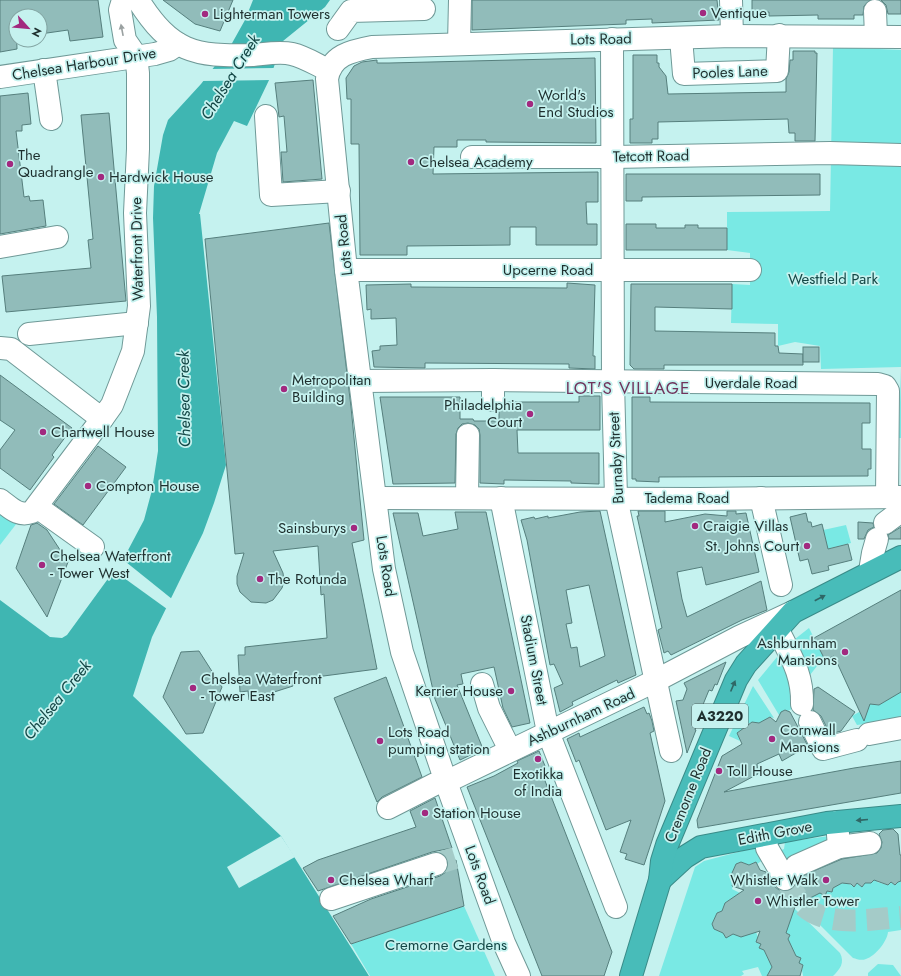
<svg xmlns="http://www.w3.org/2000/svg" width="901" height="976" font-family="Jost,sans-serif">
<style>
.green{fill:#79e9e4}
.water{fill:#3fb6b2}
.pier{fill:#c5f2ef}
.building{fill:#91bcba;stroke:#567f7d;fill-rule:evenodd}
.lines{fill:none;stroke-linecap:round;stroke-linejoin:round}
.minor-tunnel{stroke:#a4cbc8;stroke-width:22;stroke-dasharray:22 11;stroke-linecap:butt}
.minor-casing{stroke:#6f9997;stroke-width:24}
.highway-casing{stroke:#398b88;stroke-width:24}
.minor{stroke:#fff;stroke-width:22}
.highway{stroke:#48bcb9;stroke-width:22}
.oneway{fill:#9aa1a1}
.oneway2{fill:#2f6766}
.poi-dot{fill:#a2297f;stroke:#c5f2ef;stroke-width:1.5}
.labels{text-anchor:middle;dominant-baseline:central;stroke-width:3.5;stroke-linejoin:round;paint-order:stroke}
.shield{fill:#c5f2ef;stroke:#506a68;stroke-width:1}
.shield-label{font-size:14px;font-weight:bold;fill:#1e2f2e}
.poi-label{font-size:15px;fill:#1e2f2e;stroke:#c5f2ef;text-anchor:start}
.street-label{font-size:15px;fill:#1e2f2e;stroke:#c5f2ef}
.park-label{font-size:15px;fill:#134746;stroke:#c5f2ef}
.water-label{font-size:16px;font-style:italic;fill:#144746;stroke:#c5f2ef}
.quarter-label{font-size:17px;letter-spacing:1px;fill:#70345c;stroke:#c5f2ef}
</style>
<rect width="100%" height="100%" fill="#c5f2ef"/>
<g class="green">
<path d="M833 47 901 50V438H899L901 367 821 369 820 346 795 342 778 346V324L731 323 732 284 750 285V253L727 250V212L830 211Z"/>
<path d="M0 511 17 523 0 545Z"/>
<path d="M846 525 851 543 827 549 814 532Z"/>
<path d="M809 628 825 660 817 666 810 675 800 664 790 643Z"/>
<path d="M777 657 791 682 790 692 797 706 788 711 785 710 779 715 758 680Z"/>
<path d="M753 686 774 718 770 717 756 725 752 722C743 726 737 732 740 741L729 736Z"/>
<path d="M901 689V719L857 725 852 716 859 712 862 714 872 697 876 705H879Z"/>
<path d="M829 836 830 844 786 865 779 851 784 849 785 842Z"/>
<path d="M750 849H758L766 858 757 864 753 863 749 865 741 862 736 864 732 873 733 886 732 889 740 893 725 903 722 911 717 913 712 924 714 929 723 933 727 937 733 934 743 936 747 929 756 932 758 937 756 942 761 944 759 948 764 950 772 967 769 972 770 976H762L758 967 742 971 744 974 741 976H659L695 867 704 861Z"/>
<path d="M873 879H877V882L888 885 891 882 895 885 898 882 901 881V930L888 932C887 942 875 956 866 959 861 961 857 959 853 958L801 906 802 902C810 897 822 889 832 892 835 882 847 881 854 887L857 883 862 887 865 883H871Z"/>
<path d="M464 906 495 976H370L351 944Z"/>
<path d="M790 907 795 909 840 953C845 963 840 969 833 976H803L802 970 803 965 799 963 788 939 790 935 786 933Z"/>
<path d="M878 964 893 965 901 976H868V973Z"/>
</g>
<path class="water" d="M253 0H330L325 7 283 41 270 78 247 126 234 121 217 153 199 214H200L226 465 214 503 203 533 152 637 133 696 281 836 369 976H0V600L50 637 62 638 67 635 126 554 144 520 152 490 158 451 157 317 153 218 154 186 163 135 168 120 201 84 231 45 245 20Z"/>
<g class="pier">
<path d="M275 68 271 80 201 81 211 69Z"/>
<path d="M121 558 172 599 167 609 113 570Z"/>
<path d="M281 836 295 857 239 888 227 867Z"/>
</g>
<g class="building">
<path d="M0 0H98L103 37 70 41 68 30 40 34V16H16L17 49 0 52Z"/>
<path d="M163 0H233L220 31 195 24Z"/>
<path d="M472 0H717L719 20 652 23V19L626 20V24L472 30Z"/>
<path d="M752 0H870L864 6 863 15H854V19H818V15L769 16V12L752 13Z"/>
<path d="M881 0H901V14H888L886 5Z"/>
<path d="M793 51H815V53H817L815 141H795V133H789L788 119 658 122V139H652V143H630V119H633V55H657V63H659V67L666 76 668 94 786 92V79L789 72 790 60H793Z"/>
<path d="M595 58 596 143 486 142V140H457V147H434L433 174 598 172V202H586L587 224H597V245H536V227H510V245L407 246V255H360L359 144H351V99H347L346 78 354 66 362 62 377 60V63H389Z"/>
<path d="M313 80 322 179 283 182 281 152H287L284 116 279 117 275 83Z"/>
<path d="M28 93 31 124 22 125V131H16L24 197 29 196 30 201 43 200 46 226 0 234V96Z"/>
<path d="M109 113 126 301 6 312 2 276 91 268 88 240 93 239 81 115Z"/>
<path d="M626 174H820V195L642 197V201H626Z"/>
<path d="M329 223 351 407 364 540 352 543 377 669 293 680V686L249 700 248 691 240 692 238 655H245V647L327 638 324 594 321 595 318 546 273 551 283 573 284 581 282 588 273 600 266 603 251 602 240 592 237 584V576L244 553 235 554 205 239Z"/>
<path d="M626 224H656V228H685V225H698V228H727V250H626Z"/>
<path d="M567 283 595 285 593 356H595V369L569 368V364L425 363V368L374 367 372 351 380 350V346L397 345 396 318 371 319V309L367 310 366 285 411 284V287L567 288Z"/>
<path d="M631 284H732V309L655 307V331L775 333V346H778L779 353 803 354V365H664V369H634L630 365Z"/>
<rect x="803" y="347" width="16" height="15"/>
<path d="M0 375 72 428 52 455 54 457 30 490 0 468V450L15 430 0 420Z"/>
<path d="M579 396H600V430H517L518 453H599V484L571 483V481L504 480V484L480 483V435L479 429 475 425 468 423 462 424 458 428 456 434 455 483 393 484 380 397H460V419H473L474 421H499V411L505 402H579Z"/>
<path d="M632 397H650V402L870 403V423H862V449H871V469H868V476L659 477V482L636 481V479H632Z"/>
<path d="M98 446 126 467 83 525 54 504Z"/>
<path d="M600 511 636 675 618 683 617 680 572 702 573 705 560 712 554 688 563 684 554 664 550 665 527 540 521 520 534 517 535 519 548 516V518L580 512ZM589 585 605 656 580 667 577 647 571 648 566 624 572 623 566 590Z"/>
<path d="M638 511H665V522L705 514 727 516V511H736V514L746 513 759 572 706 585 702 567 677 572 682 599 687 617 761 581 767 610 742 620 671 655 668 651 664 653 658 630 662 628 637 516H639Z"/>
<path d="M455 512H486L530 723 512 727 503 708 494 667 461 674 463 684 457 685 483 749 460 760 435 699 393 513H418L423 536 458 529Z"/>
<path d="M806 513 808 522H811L812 527 822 524 828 549 848 544 852 560 828 566 829 570 812 574 808 559 800 561 790 517Z"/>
<path d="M858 522 873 523 874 527 868 530 864 539H858Z"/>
<path d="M37 523 47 530 68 562 47 617 16 568 31 525Z"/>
<path d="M901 527V539H889L888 535Z"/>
<path d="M901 590V692L879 705 870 704 864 721 834 656 825 660 814 638Z"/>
<path d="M199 651 222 687 203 733 186 734 163 697 181 652Z"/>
<path d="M726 662 717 685 715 684 712 691 709 690 695 724 697 725 695 730H696L687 753 676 701 683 700 687 689 684 683Z"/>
<path d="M386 677 422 777 382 797 377 802 334 698Z"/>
<path d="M818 687 855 712 841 731 830 734 821 716 813 710 814 689Z"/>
<path d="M644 707 647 714 649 713 652 721 654 731 650 733 665 801 644 865 625 859 627 854 620 852 631 820 606 830 579 760 576 762 567 739 579 733 580 737Z"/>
<path d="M785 710 790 712 808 746 782 761 779 754 757 764 758 774 724 792 854 768 901 761V793L698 828 697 820 722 756 742 744 737 733 752 722 759 723 770 717 776 722 781 712Z"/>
<path d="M539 751 545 766 540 768 612 952 604 976H542L467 787 494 776 518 763 517 761Z"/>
<path d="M435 798 452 848 432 852 318 891 303 868 318 860 416 827 410 811Z"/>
<path d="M893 829 898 834 900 855H901V881L898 882 895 885 891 882 888 885 874 880 871 883H865L862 887 857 883 854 887 851 884 842 883 833 888 832 892 827 891 825 896 820 893 802 902 801 906 796 904 786 933 790 935 788 939 796 956 801 958 799 963 803 965 800 976H767L772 967 764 950 759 948 761 944 756 942 760 931 741 937 733 934 726 938 723 933 714 929 712 924 717 913 722 911 725 903 744 890 732 886 734 880 732 873 736 864 741 862 749 865 756 862 760 870 766 872 774 886 779 890 785 891 791 890 796 886 797 878 842 859 877 853 881 848 882 842 879 834 883 830Z"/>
<path d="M456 860 464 906 351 944 333 916 371 899 440 876 446 872 448 864Z"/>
</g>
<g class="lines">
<g class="minor-tunnel">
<path d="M436 864 455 858"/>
<path d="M785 879C791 887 796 898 803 905 825 928 872 919 901 917"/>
</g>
<defs>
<g id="minor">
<path d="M138 0C171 52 194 57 253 55 265 54 280 51 292 54 305 57 317 65 328 70"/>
<path d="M731 0 732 36"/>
<path d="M875 11 876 36"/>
<path d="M338 29 351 11 424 9"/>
<path d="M681 38 684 74 777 71 779 35"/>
<path d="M612 39 613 382 616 498 671 751"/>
<path d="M459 44 460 0"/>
<path d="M44 70 51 119"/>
<path d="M0 77 155 54 169 50 178 44"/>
<path d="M266 116 271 195 339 191"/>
<path d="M472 157H613L830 153 901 155"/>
<path d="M0 247 57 237"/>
<path d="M346 270H750"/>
<path d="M29 334 137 323"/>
<path d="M0 348 11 349 102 419 112 405 133 351 139 306 135 213 138 149V73L136 56 125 40 120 10 123 0"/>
<path d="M493 380V400"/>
<path d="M361 381 493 380 878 384 885 386 888 391 887 496"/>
<path d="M467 497 468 435"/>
<path d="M377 498 699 499 901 497"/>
<path d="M501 498 548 732 616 907"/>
<path d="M761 498 781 585"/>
<path d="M0 500C11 508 18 517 32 512L102 419"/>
<path d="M37 507 93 547"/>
<path d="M885 523 901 511"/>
<path d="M870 571 873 553 877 539"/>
<path d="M777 628C790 655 803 674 802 704"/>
<path d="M482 684 489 708 510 750"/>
<path d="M810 722 823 749 857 740"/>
<path d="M869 734 901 728"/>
<path d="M388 808 435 784 446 782 655 681 739 637 793 612"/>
<path d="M766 835 767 848 785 879"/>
<path d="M839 847 870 843"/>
<path d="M796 866 839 847 837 822"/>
<path d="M331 899 436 864"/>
<path d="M519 976 504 943 446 782 402 652 384 569 346 270 327 79C331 55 351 51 372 47L732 36 901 37"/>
</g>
<g id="highway">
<path d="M660 880 685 857 701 847 827 823 901 816"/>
<path d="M631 976 660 880 662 861 667 845 736 680 746 664 793 612 901 557"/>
</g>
</defs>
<use href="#minor" class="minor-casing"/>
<use href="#highway" class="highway-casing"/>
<use href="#minor" class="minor"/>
<use href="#highway" class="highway"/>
</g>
<defs><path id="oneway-solid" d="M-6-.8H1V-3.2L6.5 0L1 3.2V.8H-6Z"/></defs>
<use class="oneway" href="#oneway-solid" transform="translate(122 30) rotate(-101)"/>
<g class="oneway2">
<use href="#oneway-solid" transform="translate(820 598) rotate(-28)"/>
<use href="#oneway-solid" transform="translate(733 686) rotate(-67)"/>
<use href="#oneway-solid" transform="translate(862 820) rotate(175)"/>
</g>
<g class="poi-dot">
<circle cx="703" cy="13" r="4"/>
<circle cx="205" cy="14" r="4"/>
<circle cx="530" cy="104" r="4"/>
<circle cx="411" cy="162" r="4"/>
<circle cx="10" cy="164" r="4"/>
<circle cx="101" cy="177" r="4"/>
<circle cx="284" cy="389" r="4"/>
<circle cx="530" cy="414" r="4"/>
<circle cx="43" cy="432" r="4"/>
<circle cx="88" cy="486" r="4"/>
<circle cx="695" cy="526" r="4"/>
<circle cx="354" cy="528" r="4"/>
<circle cx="807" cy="546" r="4"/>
<circle cx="42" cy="565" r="4"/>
<circle cx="260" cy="579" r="4"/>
<circle cx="845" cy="652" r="4"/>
<circle cx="193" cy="688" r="4"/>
<circle cx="511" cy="691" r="4"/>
<circle cx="772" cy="739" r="4"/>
<circle cx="380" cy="741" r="4"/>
<circle cx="538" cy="759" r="4"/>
<circle cx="719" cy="771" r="4"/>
<circle cx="425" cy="813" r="4"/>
<circle cx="331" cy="880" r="4"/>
<circle cx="826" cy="880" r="4"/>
<circle cx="758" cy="901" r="4"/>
</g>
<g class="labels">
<rect class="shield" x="692" y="704" width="56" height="24" rx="3"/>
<g class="shield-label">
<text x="720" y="716">A3220</text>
</g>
<g class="poi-label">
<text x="711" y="13">Ventique</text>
<text x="213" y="14">Lighterman Towers</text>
<text x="538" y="95">World's<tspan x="538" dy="17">End Studios</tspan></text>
<text x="18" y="155">The<tspan x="18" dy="17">Quadrangle</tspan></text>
<text x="419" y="162">Chelsea Academy</text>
<text x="109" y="177">Hardwick House</text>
<text x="292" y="380">Metropolitan<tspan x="292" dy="17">Building</tspan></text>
<text x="522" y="405" text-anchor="end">Philadelphia<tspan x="522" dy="17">Court</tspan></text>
<text x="51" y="432">Chartwell House</text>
<text x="96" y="486">Compton House</text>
<text x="703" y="526">Craigie Villas</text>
<text x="346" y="528" text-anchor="end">Sainsburys</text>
<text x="799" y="546" text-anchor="end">St. Johns Court</text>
<text x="50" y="556">Chelsea Waterfront<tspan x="50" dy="17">- Tower West</tspan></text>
<text x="268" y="579">The Rotunda</text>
<text x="837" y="643" text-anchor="end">Ashburnham<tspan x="837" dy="17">Mansions</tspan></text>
<text x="201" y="679">Chelsea Waterfront<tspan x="201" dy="17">- Tower East</tspan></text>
<text x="503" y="691" text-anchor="end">Kerrier House</text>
<text x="780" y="730">Cornwall<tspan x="780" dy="17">Mansions</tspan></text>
<text x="388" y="732">Lots Road<tspan x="388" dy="17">pumping station</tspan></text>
<text x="727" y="771">Toll House</text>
<text x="538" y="774" text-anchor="middle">Exotikka<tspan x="538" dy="17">of India</tspan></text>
<text x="433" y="813">Station House</text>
<text x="339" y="880">Chelsea Wharf</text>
<text x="818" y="880" text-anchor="end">Whistler Walk</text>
<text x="766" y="901">Whistler Tower</text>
</g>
<g class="street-label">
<text transform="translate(601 39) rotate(-1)">Lots Road</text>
<text transform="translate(84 64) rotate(-9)">Chelsea Harbour Drive</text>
<text transform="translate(730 72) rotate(-2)">Pooles Lane</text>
<text transform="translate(651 156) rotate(-1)">Tetcott Road</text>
<text transform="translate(344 245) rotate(-96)">Lots Road</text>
<text transform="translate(137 249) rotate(-91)">Waterfront Drive</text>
<text x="548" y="270">Upcerne Road</text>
<text x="751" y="383">Uverdale Road</text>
<text transform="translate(616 458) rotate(-93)">Burnaby Street</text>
<text x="687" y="498">Tadema Road</text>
<text transform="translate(386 566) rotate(81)">Lots Road</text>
<text transform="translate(534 660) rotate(79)">Stadium Street</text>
<text transform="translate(581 717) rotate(-25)">Ashburnham Road</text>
<text transform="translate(688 795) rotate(-68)">Cremorne Road</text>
<text transform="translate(775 833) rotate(-11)">Edith Grove</text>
<text transform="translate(480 875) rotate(70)">Lots Road</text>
</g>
<g class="park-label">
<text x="833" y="279">Westfield Park</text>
<text x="446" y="945">Cremorne Gardens</text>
</g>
<g class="water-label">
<text transform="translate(230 77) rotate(-58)">Chelsea Creek</text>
<text transform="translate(184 399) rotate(-91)">Chelsea Creek</text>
<text transform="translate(57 700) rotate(-51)">Chelsea Creek</text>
</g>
<g class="quarter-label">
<text x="628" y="388">LOT'S VILLAGE</text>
</g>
</g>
<g transform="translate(28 28) rotate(117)"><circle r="19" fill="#c5f2ef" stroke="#82a4a2"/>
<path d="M0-3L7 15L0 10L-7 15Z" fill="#a2297f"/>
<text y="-6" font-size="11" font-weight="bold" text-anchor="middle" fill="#1e2f2e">N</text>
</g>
</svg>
